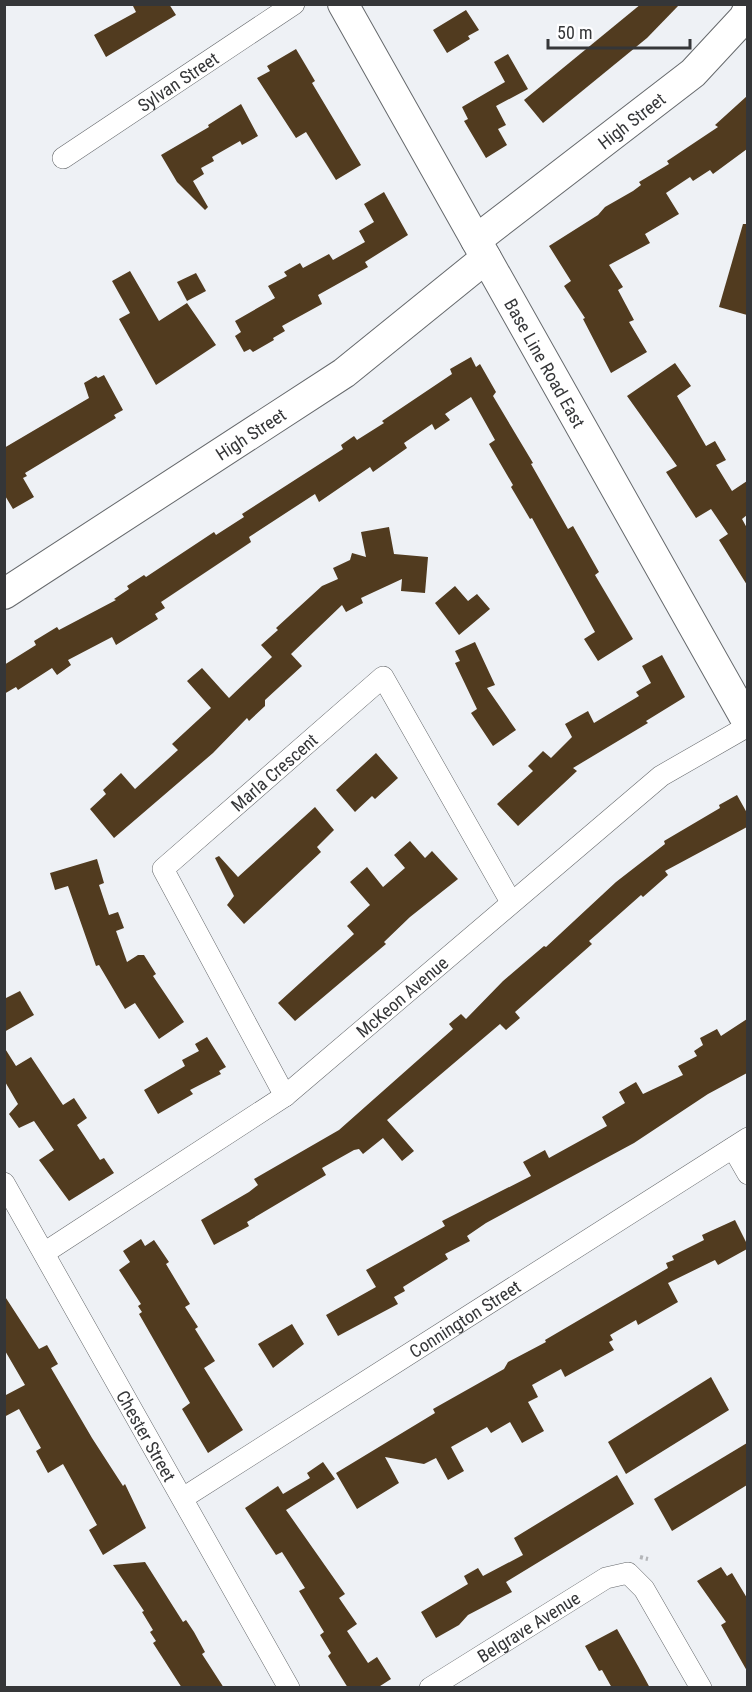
<svg xmlns="http://www.w3.org/2000/svg" width="752" height="1692" font-family="'Roboto Condensed',sans-serif">
<style>
.building{fill:#513b1f}
.lines{fill:none;stroke-linecap:round;stroke-linejoin:round}
.street-casing{stroke:#66696c;stroke-width:22}
.secondary-casing{stroke:#66696c;stroke-width:32}
.path{stroke:#b4b6b9;stroke-width:4;stroke-dasharray:3 3;stroke-linecap:butt}
.street{stroke:#fff;stroke-width:21}
.secondary{stroke:#fff;stroke-width:30}
.labels{text-anchor:middle;dominant-baseline:central;stroke-width:6;stroke-linejoin:round;paint-order:stroke}
.street-label{font-size:18px;fill:#353638;stroke:#fefeff}
</style>
<rect width="100%" height="100%" fill="#eef1f5"/>
<g class="building">
<path d="M132 4H169L176 15 106 57 94 35 136 12Z"/>
<path d="M641 4H680L647 38 543 123 524 100Z"/>
<path d="M466 10 479 30 468 36 470 39 447 53 433 30Z"/>
<path d="M296 49 315 81 312 83 361 165 336 180 306 132 296 138 257 78 270 71 267 66Z"/>
<path d="M508 54 528 89 496 106 506 125 498 129 507 145 486 158 464 121 468 119 462 107 505 82 494 62Z"/>
<path d="M747 96V149L713 174 710 170 693 181 690 177 666 193 679 214 645 234 650 243 609 265 623 287 618 290 634 320 629 322 647 352 611 373 583 319 585 318 564 286 571 281 549 246 598 215 605 207 633 191 641 185 639 182 669 164 667 161 718 127 715 125Z"/>
<path d="M241 104 258 136 242 145 240 141 212 157 214 161 201 168 204 174 193 181 208 207 205 210 177 182 161 155 209 127 208 125Z"/>
<path d="M384 192 408 235 365 262 368 267 318 295 322 304 282 326 285 331 273 338 274 340 253 352 250 349 244 352 235 336 241 332 235 321 275 298 268 286 287 276 284 272 300 263 303 268 329 254 333 260 365 242 359 231 374 222 364 204Z"/>
<path d="M743 224H747V315L719 307Z"/>
<path d="M130 271 159 321 187 303 216 345 156 385 119 319 130 313 112 281Z"/>
<path d="M196 273 206 291 187 301 177 282Z"/>
<path d="M471 357 476 367 480 364 496 392 493 396 533 463 531 464 568 529 573 526 599 572 595 575 633 639 598 661 584 639 595 632 532 518 530 519 511 487 513 485 489 444 495 440 471 397 445 414 450 420 435 430 432 424 404 443 407 448 373 472 370 467 319 502 315 494 249 537 251 542 161 602 165 608 155 614 158 619 116 645 112 637 68 660 71 665 57 675 52 668 18 690 16 687 4 694V665L36 645 34 641 57 627 59 630 116 600 114 599 129 589 127 586 144 575 146 577 214 532 216 535 244 517 242 514 343 449 341 445 354 436 357 440 384 423 382 421 452 374 450 369Z"/>
<path d="M675 363 691 386 677 396 706 446 715 441 726 460 716 465 732 491 747 481V515L742 519 747 528V585L719 540 728 534 711 509 696 518 666 472 677 466 627 396Z"/>
<path d="M104 375 123 410 114 415 116 418 25 473 27 476 23 478 34 497 13 509 4 494V448L89 398 84 383 96 376 98 378Z"/>
<path d="M389 527 394 554 428 557 425 593 401 591 402 579 361 598 363 603 346 612 342 605 291 654 302 666 265 700V706L249 721 247 718 213 753 114 838 90 809 106 794 103 790 121 773 135 789 178 750 172 744 211 708 187 681 202 668 229 698 272 657 261 645 278 630 276 628 322 586 338 579 333 568 350 560 352 553 366 557 361 532Z"/>
<path d="M455 586 468 601 477 594 490 609 459 635 435 603Z"/>
<path d="M475 642 495 685 487 688 516 730 493 746 471 713 477 709 455 663 460 661 455 651Z"/>
<path d="M662 655 685 697 646 721 648 723 573 768 577 771 518 826 497 804 533 771 528 766 543 751 551 758 572 737 565 724 588 711 594 723 639 696 636 692 651 683 642 666Z"/>
<path d="M376 753 398 778 375 799 372 796 355 812 336 790Z"/>
<path d="M737 795 747 813V827L665 871 668 875 643 897 641 895 597 934 589 941 592 944 515 1012 520 1018 506 1030 500 1024 387 1120 414 1151 402 1161 383 1138 363 1154 359 1149 354 1150 322 1168 326 1175 247 1222 249 1226 214 1245 201 1220 249 1192 258 1185 254 1179 339 1130 453 1029 449 1024 461 1014 466 1019 503 981 544 946 546 947 616 882 665 844 664 841 720 808 719 805Z"/>
<path d="M315 807 334 830 317 847 321 852 244 924 227 905 234 896 215 858 219 856 238 877Z"/>
<path d="M410 841 425 858 432 851 458 879 410 917 384 942 386 944 295 1021 278 1003 354 934 347 926 370 905 350 882 367 867 383 887 405 868 394 855Z"/>
<path d="M97 859 104 883 99 885 109 915 118 912 124 928 116 931 127 962 138 955H144L156 974 153 976 184 1022 159 1039 135 1003 125 1009 99 965 96 966 68 886 55 890 50 873Z"/>
<path d="M20 991 34 1015 4 1032V999Z"/>
<path d="M747 1019V1073L708 1094 634 1143 486 1223 467 1236 470 1241 445 1254 448 1259 403 1287 405 1291 394 1297 398 1304 338 1336 326 1315 376 1287 366 1270 445 1226 442 1221 531 1176 523 1162 545 1150 549 1158 607 1126 602 1117 625 1103 619 1092 636 1082 643 1094 683 1075 678 1066 697 1056 694 1051 703 1045 700 1038 717 1029 721 1036Z"/>
<path d="M207 1037 226 1067 219 1071 221 1074 190 1090 193 1094 158 1114 144 1090 185 1066 182 1060 199 1051 195 1044Z"/>
<path d="M4 1047 16 1066 31 1057 63 1105 74 1098 87 1118 77 1125 100 1160 104 1158 114 1173 69 1201 39 1160 54 1150 34 1121 19 1128 9 1114 18 1104 4 1080Z"/>
<path d="M735 1220 747 1244V1249L718 1265 715 1260 668 1283 678 1302 638 1325 636 1320 610 1335 613 1340 609 1342 614 1350 565 1377 561 1369 532 1385 538 1397 528 1402 544 1431 522 1443 510 1422 491 1433 487 1427 451 1447 464 1471 448 1480 436 1458 424 1464 385 1457 399 1483 357 1509 336 1473 435 1413 433 1409 504 1369 508 1362 546 1342 545 1340 668 1268 666 1263 674 1260 672 1256 704 1240 702 1235Z"/>
<path d="M141 1239 145 1246 154 1240 169 1262 166 1264 190 1304 185 1307 198 1327 195 1329 215 1361 204 1368 243 1430 208 1453 182 1409 190 1403 139 1314 142 1312 138 1306 141 1304 119 1270 130 1262 123 1251Z"/>
<path d="M4 1295 39 1349 47 1345 58 1364 51 1368 92 1438 123 1486 125 1484 146 1528 103 1555 89 1530 97 1525 63 1464 48 1473 36 1451 41 1448 19 1409 4 1417V1396L25 1385 4 1349Z"/>
<path d="M292 1324 304 1344 273 1368 258 1344Z"/>
<path d="M711 1377 729 1410 626 1474 608 1442Z"/>
<path d="M747 1443V1485L672 1531 654 1499Z"/>
<path d="M323 1462 335 1479 286 1510 345 1594 339 1598 357 1624 347 1631 368 1663 377 1657 391 1679 377 1688H348L328 1656 331 1653 320 1635 324 1632 299 1591 305 1588 282 1552 276 1555 245 1508 278 1486 283 1494 310 1478 307 1473Z"/>
<path d="M617 1475 634 1504 506 1582 512 1592 468 1615 459 1625 436 1638 421 1612 468 1584 464 1576 478 1568 483 1576 523 1555 514 1538Z"/>
<path d="M145 1562 183 1622 186 1620 194 1632 205 1652 202 1654 224 1688H182L153 1643 156 1641 150 1632 153 1630 142 1612 144 1611 113 1565Z"/>
<path d="M721 1567 727 1576 732 1573 747 1598V1671L721 1625 726 1622 697 1581Z"/>
<path d="M617 1629 638 1666 650 1688H612L602 1670 599 1671 585 1646Z"/>
</g>
<g class="lines">
<defs>
<g id="street">
<path id="s1" d="M63 158 294 4"/>
<path id="s2" d="M285 1096 163 869 383 677 511 902"/>
<path d="M733 1148 748 1174"/>
<path id="s3" d="M4 1183 289 1688"/>
<path id="s4" d="M44 1253 285 1096 661 776 748 726"/>
<path id="s5" d="M183 1498 748 1138"/>
<path id="s6" d="M430 1688 606 1578 628 1573 644 1589 701 1688"/>
</g>
<g id="secondary">
<path id="s7" d="M343 4 748 723"/>
<path id="s8" d="M476 240 693 73 744 18 748 10"/>
<path id="s9" d="M4 594 344 373 486 258"/>
</g>
</defs>
<use href="#street" class="street-casing"/>
<use href="#secondary" class="secondary-casing"/>
<path class="path" d="M640 1557 648 1559"/>
<use href="#street" class="street"/>
<use href="#secondary" class="secondary"/>
</g>
<g class="labels">
<g class="street-label">
<text stroke="none"><textPath href="#s1" startOffset="138">Sylvan Street</textPath></text>
<text stroke="none"><textPath href="#s8" startOffset="196">High Street</textPath></text>
<text stroke="none"><textPath href="#s7" startOffset="412">Base Line Road East</textPath></text>
<text stroke="none"><textPath href="#s9" startOffset="294">High Street</textPath></text>
<text stroke="none"><textPath href="#s2" startOffset="405">Marla Crescent</textPath></text>
<text stroke="none"><textPath href="#s4" startOffset="441">McKeon Avenue</textPath></text>
<text stroke="none"><textPath href="#s5" startOffset="334">Connington Street</textPath></text>
<text stroke="none"><textPath href="#s3" startOffset="290">Chester Street</textPath></text>
<text stroke="none"><textPath href="#s6" startOffset="116">Belgrave Avenue</textPath></text>
</g>
</g>
<rect width="752" height="1692" fill="none" stroke="#353638" stroke-width="12"/>
<path d="M548 39v9h142v-9" fill="none" stroke="#353638" stroke-width="3"/>
<text x="557" y="39" font-size="18" fill="#353638" stroke="#fefeff" stroke-width="4.5" paint-order="stroke">50 m</text>
</svg>
